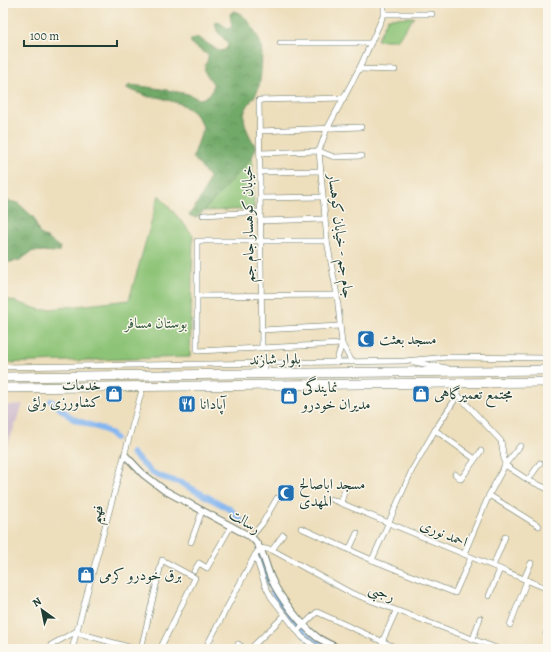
<svg xmlns="http://www.w3.org/2000/svg" width="551" height="652" font-family="Alegreya,Amiri,serif">
<style>
.industrial{fill:#cfbdce}
.forest{fill:url(#forest-crowns);stroke:#48734e}
.park{fill:#8cc376;stroke:#568055}
.lines{fill:none;stroke-linecap:round;stroke-linejoin:round}
.canal{stroke:#84b6f0;stroke-width:6}
.minor-casing{stroke:#677564;stroke-width:6}
.tertiary-casing{stroke:#677564;stroke-width:8}
.trunk-casing{stroke:#677564;stroke-width:10}
.minor{stroke:#fff;stroke-width:5}
.tertiary{stroke:#fff;stroke-width:6}
.trunk{stroke:#fff;stroke-width:9}
.labels{text-anchor:middle;dominant-baseline:central;stroke-width:3;stroke-linejoin:round;paint-order:stroke}
.street-label{font-size:15px;fill:#1f3d34;stroke:#fbf7ec}
.park-label{font-size:15px;fill:#3a5e44;stroke:#fbf7ec}
.poi-label{font-size:15px;fill:#1f3d34;stroke:#fbf7ec;text-anchor:start}
</style>
<defs>
<pattern id="forest-crowns" width="20" height="18" patternUnits="userSpaceOnUse"><rect width="20" height="18" fill="#71a967"/><path d="M2 6a3 3 0 1 1 6 0M12 15a3 3 0 1 1 6 0" fill="none" stroke="#5c8b56"/></pattern>
</defs>
<rect width="100%" height="100%" fill="#fbf7ec"/>
<filter id="ink" filterUnits="userSpaceOnUse"><feTurbulence type="fractalNoise" baseFrequency=".025" numOctaves="2"/><feDisplacementMap in="SourceGraphic" scale="8" xChannelSelector="R" yChannelSelector="G"/><feConvolveMatrix kernelMatrix="1 2 1 2 8 2 1 2 1" color-interpolation-filters="sRGB"/></filter>
<filter id="wash" filterUnits="userSpaceOnUse"><feTurbulence type="fractalNoise" baseFrequency=".012" numOctaves="4" result="noise"/><feDisplacementMap in="SourceGraphic" scale="16" xChannelSelector="R" yChannelSelector="G"/><feGaussianBlur stdDeviation="0.9" result="paint"/><feColorMatrix in="noise" values="0 0 0 0 0 0 0 0 0 0 0 0 0 0 0 0 0 1.4 0 .05"/><feComposite in="paint" operator="in"/></filter>
<g filter="url(#wash)">
<rect width="100%" height="100%" fill="#eddebc"/>
<path class="industrial" d="M23 404 3 457V406Z"/>
<g class="forest">
<path d="M234 11C246 13 258 34 261 46 263 54 261 84 257 92 253 100 245 106 244 116 244 127 251 138 256 148L252 157 204 211 196 218 189 215C198 203 206 192 209 177L193 157 203 129 202 124 193 112 181 104 158 97H149L126 88 130 85C149 87 169 90 188 94 191 95 195 98 199 99 205 99 212 93 213 88 215 82 207 78 205 72 203 66 209 61 208 55L193 45 190 41 194 38H199L219 51 225 50 228 46 227 42 217 31 215 22 220 23 228 29 232 27 230 14Z"/>
<path d="M3 200 18 203 34 218 39 233 60 247 59 252 33 251 20 260 5 263 3 261Z"/>
</g>
<g class="park">
<path d="M414 17 397 40H377L388 18Z"/>
<path d="M252 157 254 209 204 211Z"/>
<path d="M159 195 193 235 190 357 3 363 4 298 41 310 129 300Z"/>
</g>
<g class="lines">
<g class="canal">
<path d="M51 401 73 419 105 430 115 438"/>
<path d="M132 453 151 472 159 476 181 483 230 509 242 522"/>
<path d="M259 551 267 579 275 596 302 631 309 637 328 649"/>
</g>
</g>
</g>
<g filter="url(#ink)">
<g class="lines">
<defs>
<g id="minor">
<path d="M384 14H432"/>
<path d="M280 43H371"/>
<path d="M359 69 395 70"/>
<path d="M259 131 361 127"/>
<path d="M260 153 319 151 334 157 362 156"/>
<path d="M260 172 321 171"/>
<path d="M260 198 322 197"/>
<path d="M203 215 260 212"/>
<path d="M260 221 325 219"/>
<path d="M327 241H197V351L342 344"/>
<path d="M197 296 337 295"/>
<path d="M261 330 340 326"/>
<path d="M262 348 259 100 344 98"/>
<path d="M336 362 342 344"/>
<path d="M352 362 342 344 337 295 327 241 319 151 327 129 359 69 384 14V3"/>
<path d="M413 362 447 368"/>
<path d="M3 367 404 361 448 357 548 358"/>
<path d="M458 395 501 441 505 465 528 480 548 489"/>
<path d="M435 430 475 459"/>
<path d="M455 474 461 479 481 451"/>
<path d="M528 480 540 463"/>
<path d="M489 495 539 526"/>
<path d="M331 499 548 589"/>
<path d="M341 503 345 489"/>
<path d="M301 528 372 560 455 593 471 557"/>
<path d="M251 537 262 524 277 498"/>
<path d="M191 542 202 511"/>
<path d="M272 550 283 535"/>
<path d="M349 550 357 533"/>
<path d="M464 554 489 495 505 465 520 446"/>
<path d="M255 555 265 585 271 597 302 637 318 649"/>
<path d="M372 560 412 470 435 430 458 395 455 383"/>
<path d="M493 566 505 537"/>
<path d="M194 571 199 563 207 568 231 526"/>
<path d="M524 579 531 563"/>
<path d="M489 596 500 569"/>
<path d="M510 625 527 580"/>
<path d="M297 631 317 612 399 649"/>
<path d="M546 634 548 628"/>
<path d="M473 639 480 618"/>
<path d="M382 642 396 611"/>
<path d="M238 644 246 649"/>
<path d="M51 645 75 632 136 649"/>
<path d="M72 649 143 386"/>
<path d="M141 649 162 560 195 578 160 649"/>
<path d="M205 649 255 555 260 548 272 550 351 593 499 649"/>
<path d="M250 649 285 615"/>
</g>
<path id="tertiary" d="M125 455 143 474 164 490 251 537C263 547 265 564 271 578 279 597 302 626 318 638 325 642 333 646 340 649"/>
<g id="trunk">
<path d="M263 373V363"/>
<path d="M3 377 548 370"/>
<path d="M3 388 548 382"/>
</g>
</defs>
<use href="#minor" class="minor-casing"/>
<use href="#tertiary" class="tertiary-casing"/>
<use href="#trunk" class="trunk-casing"/>
<use href="#minor" class="minor"/>
<use href="#tertiary" class="tertiary"/>
<use href="#trunk" class="trunk"/>
</g>
</g>
<defs>
<symbol id="mosque-square" viewBox="-11 -11 22 22"><rect x="-9" y="-9" width="18" height="18" rx="4" fill="#1f6fb2" stroke="#fbf7ec"/><path d="M3.5-4.9A6 6 0 1 0 3.5 4.9A5 5 0 1 1 3.5-4.9Z" fill="#fff"/></symbol>
<symbol id="shop-square" viewBox="-11 -11 22 22"><rect x="-9" y="-9" width="18" height="18" rx="4" fill="#1f6fb2" stroke="#fbf7ec"/><path d="M-5-2.5h2.3a2.7 3.5 0 0 1 5.4 0H5L5.5 6h-11ZM-1.5-2.5h3a1.5 2.3 0 0 0-3 0Z" fill="#fff"/></symbol>
<symbol id="restaurant-square" viewBox="-11 -11 22 22"><rect x="-9" y="-9" width="18" height="18" rx="4" fill="#1f6fb2" stroke="#fbf7ec"/><path d="M-5-6h1v4h1v-4h1v4h1v-4h1v5L-1.5 .5V6h-2V.5L-5-1ZM5-6V6H3V1.5H1.5Q1.5-4 5-6Z" fill="#fff"/></symbol>
</defs>
<g fill-rule="evenodd">
<use href="#mosque-square" x="356" y="329" width="20" height="20"/>
<use href="#shop-square" x="104" y="384" width="20" height="20"/>
<use href="#shop-square" x="411" y="384" width="20" height="20"/>
<use href="#shop-square" x="279" y="386" width="20" height="20"/>
<use href="#restaurant-square" x="177" y="394" width="20" height="20"/>
<use href="#mosque-square" x="276" y="483" width="20" height="20"/>
<use href="#shop-square" x="76" y="565" width="20" height="20"/>
</g>
<g class="labels">
<g class="street-label">
<text transform="translate(248 224) rotate(-91)">خیابان کوهسار جام جم</text>
<text transform="translate(341 236) rotate(83)">جام جم - خیابان کوهسار</text>
<text transform="translate(275 359) rotate(-1)">بلوار شازند</text>
<text transform="translate(96 514) rotate(-74)">فهیم</text>
<text transform="translate(245 521) rotate(32)">رسالت</text>
<text transform="translate(444 533) rotate(23)">احمد نوری</text>
<text transform="translate(382 592) rotate(22)">رجبی</text>
</g>
<g class="park-label">
<text x="156" y="323">بوستان مسافر</text>
</g>
<g class="poi-label">
<text x="379" y="339">مسجد بعثت</text>
<text x="101" y="385" text-anchor="end">خدمات<tspan x="101" dy="17">کشاورزی ولئی</tspan></text>
<text x="302" y="387">نمایندگی<tspan x="302" dy="17">مدیران خودرو</tspan></text>
<text x="434" y="394">مجتمع تعمیرگاهی</text>
<text x="200" y="404">آپادانا</text>
<text x="299" y="484">مسجد اباصالح<tspan x="299" dy="17">المهدی</tspan></text>
<text x="99" y="575">برق خودرو کرمی</text>
</g>
</g>
<rect width="551" height="652" fill="none" stroke="#fbf7ec" stroke-width="16"/>
<g transform="translate(42 610) rotate(327)" stroke="#fbf7ec" stroke-width="3" paint-order="stroke">
<path d="M0-3L7 15L0 10L-7 15Z" fill="#1f3d34"/>
<text y="-6" font-size="11" font-weight="bold" text-anchor="middle" fill="#1f3d34">N</text>
</g>
<path d="M24 40v6h93v-6" fill="none" stroke="#1f3d34" stroke-width="2"/>
<text x="30" y="40" font-size="12" fill="#1f3d34" stroke="#fbf7ec" stroke-width="3" paint-order="stroke">100 m</text>
</svg>
